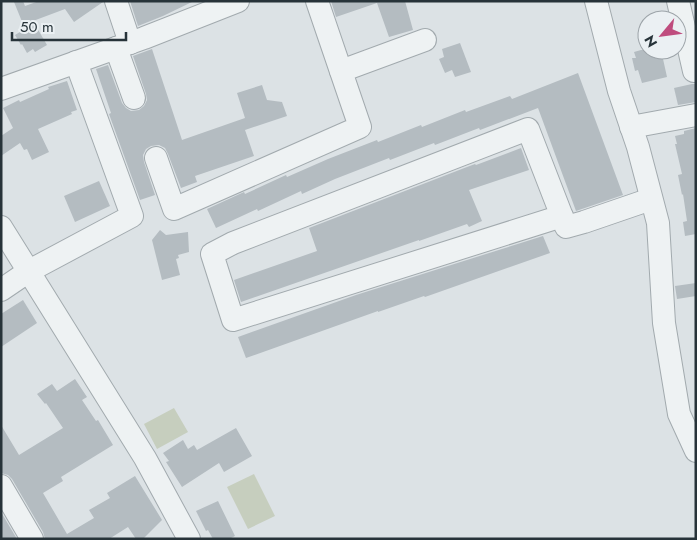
<svg xmlns="http://www.w3.org/2000/svg" width="697" height="540" font-family="Jost,sans-serif">
<style>
.green{fill:#c6cebe}
.building{fill:#b4bcc1}
.lines{fill:none;stroke-linecap:round;stroke-linejoin:round}
.minor-casing{stroke:#a2aaae;stroke-width:24}
.minor{stroke:#eef2f3;stroke-width:22}
</style>
<rect width="100%" height="100%" fill="#dce2e5"/>
<g class="green">
<path d="M174 408 188 432 157 449 144 424Z"/>
<path d="M254 474 275 516 248 529 227 487Z"/>
</g>
<g class="building">
<path d="M23 1 25 6 39 1H103V2L74 22 65 9 33 21 47 45 35 52 33 49 27 53 22 44 21 45 15 35 25 29 14 2Z"/>
<path d="M130 1H194L163 16 138 26Z"/>
<path d="M331 1H405L413 30 389 37 377 3 336 17Z"/>
<path d="M460 43 471 72 455 77 452 70 445 73 439 59 444 57 442 49Z"/>
<path d="M152 49 182 140 245 118 237 93 262 85 267 100 282 102 287 116 245 130 254 156 195 176 197 182 181 188 168 154 165 148 159 145 151 146 146 149 143 155 144 162 155 195 140 200 109 114 111 113 96 69 108 65 122 103 126 108 131 111 139 110 144 106 147 100 146 94 133 56Z"/>
<path d="M641 50H661L667 77 642 83 638 70 635 71 632 58H636L634 52Z"/>
<path d="M578 73 623 195 576 211 538 108 480 130 479 128 435 145 434 143 390 160 389 158 335 179 302 194 301 191 258 211 257 209 216 228 207 209 244 192 245 194 286 175 287 177 328 159 377 140 378 142 421 125 422 127 465 110 466 112 510 96 512 99Z"/>
<path d="M67 81 77 110 71 112 72 114 38 129 49 152 32 160 27 149 24 150 20 143 1 156V136L13 128 3 108 19 100 20 102 49 89 48 87Z"/>
<path d="M692 84H696V102L678 105 674 88Z"/>
<path d="M696 128V234L685 236 683 222 687 221 683 194 682 195 678 175 682 174 675 144H677L675 136 684 134V131Z"/>
<path d="M521 148 529 170 469 190 482 221 469 227 467 224 419 241V240L241 302 234 280 317 251 309 228 467 167 475 164 476 165Z"/>
<path d="M99 181 110 206 75 222 64 196Z"/>
<path d="M160 230 166 235 188 232 189 252 178 255 179 258 176 259 180 275 162 280 152 240Z"/>
<path d="M543 236 550 253 425 297 424 296 378 312V311L246 358 238 337 356 295Z"/>
<path d="M696 283V296L677 299 675 286Z"/>
<path d="M23 300 37 323 1 347V314Z"/>
<path d="M75 379 87 397 82 400 96 421 98 420 113 445 61 477 63 481 43 493 67 534 94 518 89 510 110 498 107 493 135 476 162 520 143 539H136L128 527 109 539H45L43 532 12 479 8 475 1 473V425L19 455 63 428 46 403 45 404 37 394 52 384 57 391Z"/>
<path d="M236 428 252 456 224 472 219 463 182 487 166 462 169 461 163 453 183 440 188 449 194 445 197 450Z"/>
<path d="M218 501 235 536 229 539H213L208 530 206 531 196 511Z"/>
<path d="M1 512 17 539H1Z"/>
</g>
<g class="lines">
<defs>
<g id="minor">
<path d="M116 1 130 43"/>
<path d="M596 1 619 91 638 147 658 223 664 323 679 414 696 451"/>
<path d="M678 1 694 71"/>
<path d="M116 48 134 98"/>
<path d="M341 71 425 40"/>
<path d="M1 89 144 38 238 1"/>
<path d="M631 127 696 115"/>
<path d="M156 158 174 209 360 127 317 1"/>
<path d="M562 216 233 320 212 254 233 243 528 129 566 227 584 222 651 199"/>
<path d="M1 227 145 458 189 539"/>
<path d="M1 290 29 271 132 216 76 62"/>
<path d="M1 486 32 539"/>
</g>
</defs>
<use href="#minor" class="minor-casing"/>
<use href="#minor" class="minor"/>
</g>
<rect width="697" height="540" fill="none" stroke="#273339" stroke-width="5"/>
<g transform="translate(662 35) rotate(241)"><circle r="24" fill="#ebf0f3" stroke="#9da4a9"/>
<path d="M0-4L9 19L0 12L-9 19Z" fill="#bf4c7e"/>
<text y="-8" font-size="14" font-weight="bold" text-anchor="middle" fill="#273339">N</text>
</g>
<path d="M12 32v8h114v-8" fill="none" stroke="#273339" stroke-width="2.5"/>
<text x="20" y="32" font-size="15" fill="#273339" stroke="#ebf0f3" stroke-width="4" paint-order="stroke">50 m</text>
</svg>
